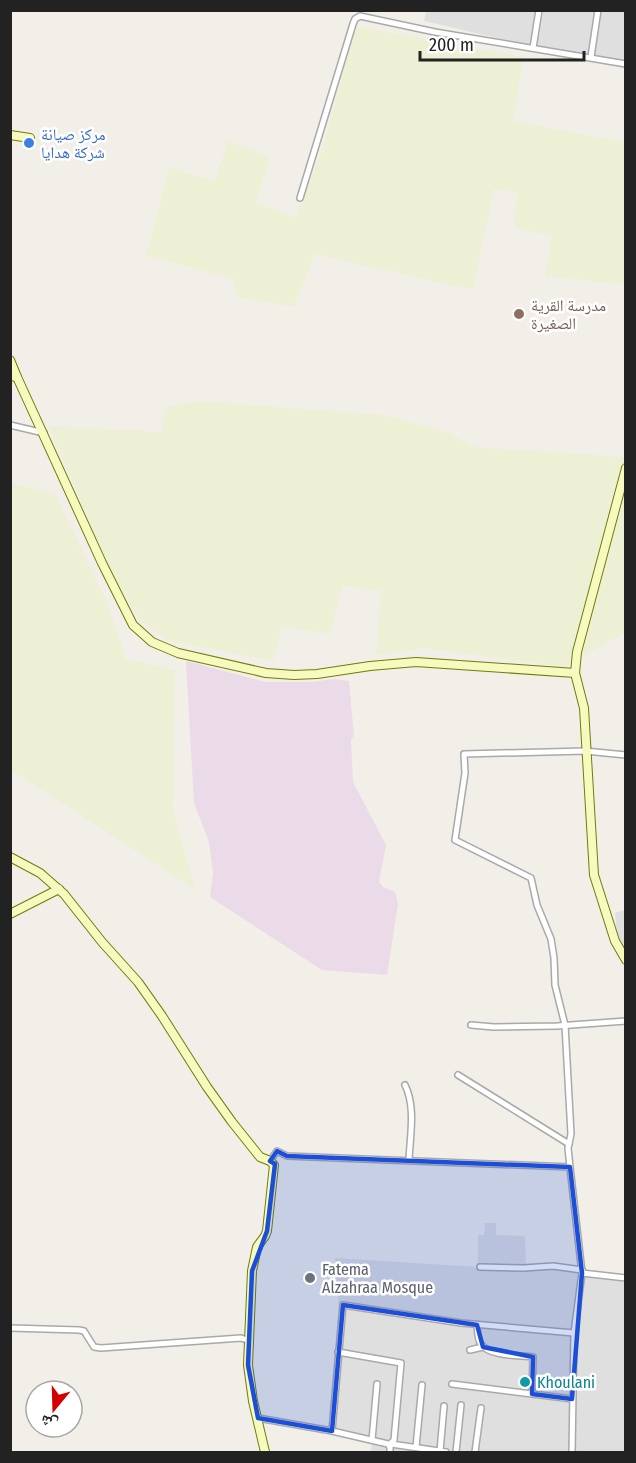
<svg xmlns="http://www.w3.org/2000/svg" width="636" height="1463" font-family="'Fira Sans Condensed','Noto Naskh Arabic',sans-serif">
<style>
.residential{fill:#e0dfdf}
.industrial{fill:#ebdbe8}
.farmland{fill:#eef0d5}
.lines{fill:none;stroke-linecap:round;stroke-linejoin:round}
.street-casing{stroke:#a9a9a9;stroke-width:8}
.secondary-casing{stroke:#707d05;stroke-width:10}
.street{stroke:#fff;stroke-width:5}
.secondary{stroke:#f7fabf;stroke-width:8}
.marked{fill:#1d4ed8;fill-opacity:0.2;stroke:#1d4ed8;stroke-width:4.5;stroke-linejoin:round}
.shop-dot{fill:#3f7fe0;stroke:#fff;stroke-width:2}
.education-dot{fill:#8d6e63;stroke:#fff;stroke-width:2}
.worship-dot{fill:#6b7280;stroke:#fff;stroke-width:2}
.culture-dot{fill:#0f9aa8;stroke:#fff;stroke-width:2}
.labels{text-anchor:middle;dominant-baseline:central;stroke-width:5;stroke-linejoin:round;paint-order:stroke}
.shop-label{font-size:16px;fill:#366cbe;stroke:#fff;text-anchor:start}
.education-label{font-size:16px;fill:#785e54;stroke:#fff;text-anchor:start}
.worship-label{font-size:16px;fill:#5b616d;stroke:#fff;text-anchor:start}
.culture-label{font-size:16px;fill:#0d838f;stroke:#fff;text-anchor:start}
</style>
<rect width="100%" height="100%" fill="#f2efe9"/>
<g class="residential">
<path d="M426 11H625V68L424 21Z"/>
<path d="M625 910V955L617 933 615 913Z"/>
<path d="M485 1223H496V1235L525 1236 526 1267 553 1264 625 1277V1452H371L372 1438 333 1429 340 1320 335 1258 478 1267V1235H484Z"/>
</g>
<path class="industrial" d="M186 661 265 682H311L334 679 349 681 354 736 351 739 353 782 386 845 379 882 383 887 395 892 398 904 387 975 322 970 210 897 213 872 209 842 194 803Z"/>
<g class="farmland">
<path d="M355 26 524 57 513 121 625 142V285L545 276 552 236 514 227 517 193 494 189 473 290 315 254 294 307 237 297 234 279 146 256 169 167 214 181 228 141 270 157 256 203 296 217 324 144Z"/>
<path d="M198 401 385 415 446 432 475 447 625 457V633L563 667 424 648 376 655 381 591 342 586 330 634 282 627 273 661 167 640 140 621 113 576 48 426 162 432 165 408Z"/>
<path d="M10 483 55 494 107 602 126 659 175 670 173 812 196 890 11 770Z"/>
</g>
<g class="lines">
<defs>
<g id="street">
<path d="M533 48 539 10"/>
<path d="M591 57 598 10"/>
<path d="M300 198 353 24 355 19 360 16 435 32 626 64"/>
<path d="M10 425 44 433"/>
<path d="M471 1025 494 1027 557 1026 626 1021"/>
<path d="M458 1075 569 1144"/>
<path d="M405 1085C416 1107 410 1136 409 1160"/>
<path d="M270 1161 277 1151 287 1156 570 1167 582 1273 574 1333 572 1452"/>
<path d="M570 1167 568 1148 571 1134 565 1025 555 985 554 958 551 939 537 905 531 878 455 840 465 773 464 754 585 751 626 755"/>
<path d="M480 1267 524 1268 553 1266 582 1270"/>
<path d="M582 1273 626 1278"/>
<path d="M477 1325C478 1331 477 1339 481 1344 490 1357 519 1355 533 1357L532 1394"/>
<path d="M10 1328 79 1330 84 1331 94 1347 101 1348 241 1338 250 1341"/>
<path d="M470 1350 483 1347"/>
<path d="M338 1352 401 1363 394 1440 389 1445"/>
<path d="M452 1384 572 1399"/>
<path d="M258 1418 332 1431 388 1444 390 1447V1452"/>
<path d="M332 1431 343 1305 461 1323 574 1333"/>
<path d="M372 1440 377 1384"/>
<path d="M391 1444 446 1452"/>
<path d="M416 1447 422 1385"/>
<path d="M440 1451 444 1406"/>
<path d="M456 1452 461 1405"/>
<path d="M475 1452 481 1408"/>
</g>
<g id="secondary">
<path d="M10 135 30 138"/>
<path d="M10 360 17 377 10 376"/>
<path d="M17 377 102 563 133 625 152 642 178 653 266 673 294 675 317 674 370 666 416 662 575 673"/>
<path d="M626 468 577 652 575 673 584 708 594 875 615 941 626 960"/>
<path d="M10 857 40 873 64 894 102 942 138 982 162 1016 207 1087 232 1122 260 1157 270 1161 274 1165 267 1231 265 1236 257 1247 252 1271 248 1365 253 1401 265 1452"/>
<path d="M10 914 59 889"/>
</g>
</defs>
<use href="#street" class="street-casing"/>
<use href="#secondary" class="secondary-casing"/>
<use href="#street" class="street"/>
<use href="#secondary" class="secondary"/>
</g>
<path class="marked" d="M277 1151 287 1156 570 1167 582 1273 572 1399 532 1394 533 1357 483 1347 477 1325 343 1305 332 1431 258 1418 248 1365 252 1271 267 1231 275 1164 270 1161Z"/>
<circle class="shop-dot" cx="29" cy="143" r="6"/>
<circle class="education-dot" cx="519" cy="314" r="6"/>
<circle class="worship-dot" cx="310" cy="1278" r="6"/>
<circle class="culture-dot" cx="525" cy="1382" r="6"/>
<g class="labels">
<g class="shop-label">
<text x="41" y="134">مركز صيانة<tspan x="41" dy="18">شركة هدايا</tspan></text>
</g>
<g class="education-label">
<text x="531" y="305">مدرسة القرية<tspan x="531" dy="18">الصغيرة</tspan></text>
</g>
<g class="worship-label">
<text x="322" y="1269">Fatema<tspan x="322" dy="18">Alzahraa Mosque</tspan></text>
</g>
<g class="culture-label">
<text x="537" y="1382">Khoulani</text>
</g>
</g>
<rect width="636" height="1463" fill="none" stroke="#222222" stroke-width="24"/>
<g transform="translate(54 1409) rotate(199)"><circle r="28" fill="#ffffff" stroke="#a7a7a7" stroke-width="1.5"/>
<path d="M0-4.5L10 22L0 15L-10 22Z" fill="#d40000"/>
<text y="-9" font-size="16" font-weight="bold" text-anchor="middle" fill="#222222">ش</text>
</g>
<path d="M420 51v9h164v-9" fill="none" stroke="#222222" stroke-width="3"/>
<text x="429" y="51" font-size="18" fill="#222222" stroke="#ffffff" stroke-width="4.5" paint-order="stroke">200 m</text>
</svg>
